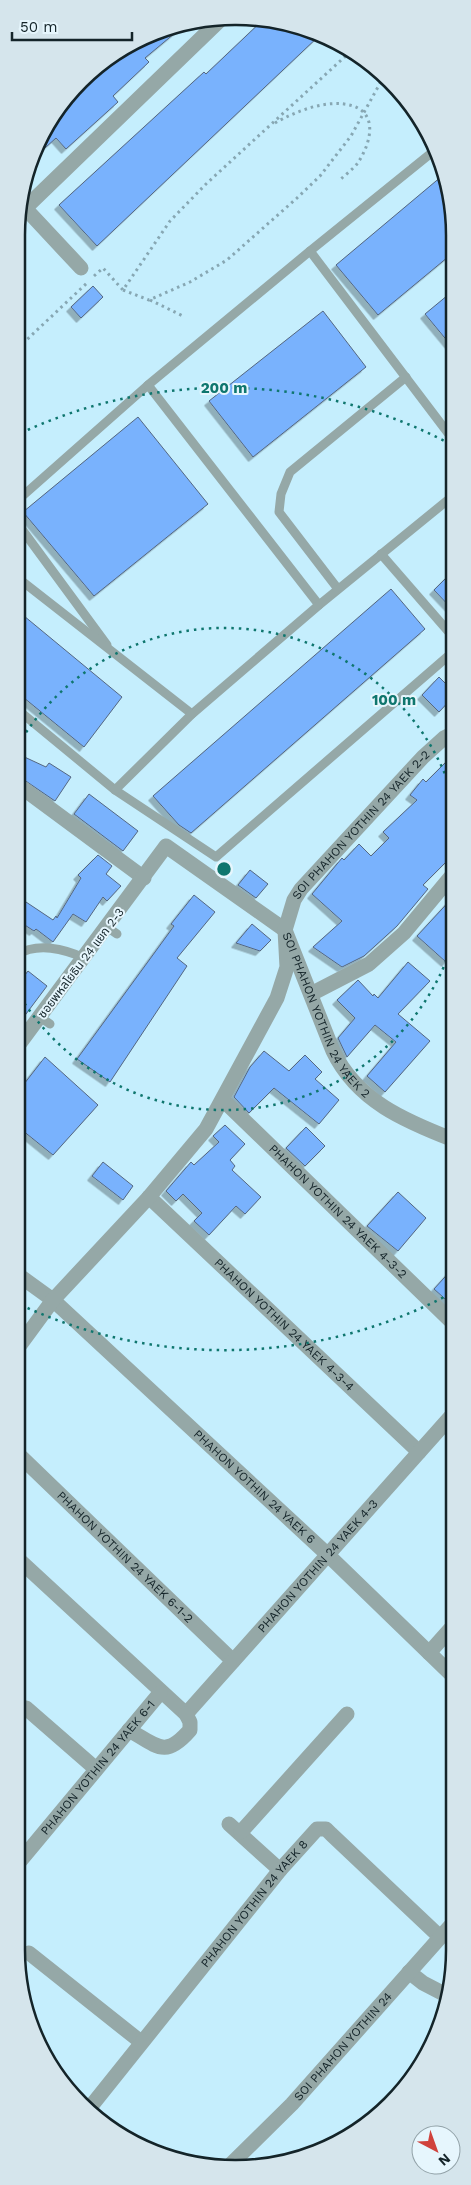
<svg xmlns="http://www.w3.org/2000/svg" width="471" height="2185" font-family="'Work Sans','Noto Sans Thai',sans-serif">
<style>
.building{fill:#79b2fd;stroke:#546781;filter:url(#shadow)}
.lines{fill:none;stroke-linecap:round;stroke-linejoin:round}
.path{stroke:#87a7b3;stroke-width:3;stroke-dasharray:2.5 4;stroke-linecap:butt}
.service{stroke:#95a8a7;stroke-width:9}
.minor{stroke:#95a8a7;stroke-width:15}
.ring{fill:none;stroke:#0f766e;stroke-width:2.5;stroke-dasharray:2.5 5}
.labels{text-anchor:middle;dominant-baseline:central;stroke-width:4;stroke-linejoin:round;paint-order:stroke}
.street-label{font-size:12px;fill:#142429;stroke:#e6f6fd}
.rim{fill:none;stroke:#142429;stroke-width:2.5}
.centre{fill:#0f766e;stroke:#e6f6fd;stroke-width:2.5}
.ring-label{font-size:15px;text-anchor:middle;font-weight:bold;fill:#0f766e;stroke:#e6f6fd;stroke-width:4;stroke-linejoin:round;paint-order:stroke}
</style>
<defs>
<filter id="shadow"><feDropShadow dx="-4.5" dy="4.5" stdDeviation="0" flood-color="#0004"/></filter>
</defs>
<rect width="100%" height="100%" fill="#c5eefd"/>
<g class="building">
<path d="M265 18 320 35 97 246 59 205 204 72 206 74Z"/>
<path d="M178 24 181 28 145 58 149 62 113 96 118 102 66 149 56 138 35 157 45 126 83 83 105 64 102 62Z"/>
<path d="M442 176 454 221V252L378 315 336 265Z"/>
<path d="M93 286 103 297 81 318 71 307Z"/>
<path d="M454 290V349L425 314Z"/>
<path d="M323 311 366 367 253 457 209 401Z"/>
<path d="M138 417 208 504 94 596 23 512Z"/>
<path d="M454 570V611L434 590Z"/>
<path d="M391 589 425 629 191 833 179 825 153 796Z"/>
<path d="M18 611 122 697 84 747 18 693Z"/>
<path d="M439 677 454 692V696L439 712 422 695Z"/>
<path d="M18 754 46 767 49 763 71 777 55 801 17 775Z"/>
<path d="M454 754V854L423 885 428 889 397 926 364 956 342 967 313 947 342 921 312 894 342 858 344 860 359 844 371 856 389 838 383 832 417 800 410 795 423 779 426 782Z"/>
<path d="M89 794 138 831 123 851 74 814Z"/>
<path d="M98 855 112 866 106 874 121 886 107 901 103 897 86 922 73 914 53 942 36 929 34 931 17 920V896L53 920 56 916 57 918 81 878 78 875Z"/>
<path d="M250 870 268 884 256 898 238 885Z"/>
<path d="M194 895 215 912 177 958 187 966 110 1082 77 1059 174 926 171 924Z"/>
<path d="M454 896V953L446 962 417 936Z"/>
<path d="M252 924 271 940 260 951 236 943Z"/>
<path d="M408 962 430 981 398 1014 430 1041 385 1092 367 1076 396 1042 375 1025 347 1057 338 1038 355 1018 337 1000 358 980 373 996 374 994 378 998Z"/>
<path d="M28 971 47 986 17 1026V985Z"/>
<path d="M264 1051 289 1071 305 1055 322 1072 315 1079 339 1100 319 1124 274 1088 249 1113 234 1097 250 1067Z"/>
<path d="M45 1057 98 1105 53 1155 17 1126V1093Z"/>
<path d="M225 1125 245 1144 230 1160 235 1166 232 1170 261 1197 245 1214 236 1206 209 1235 194 1221 202 1213 183 1194 176 1201 166 1191 191 1162 194 1165 219 1142 213 1136Z"/>
<path d="M306 1127 325 1146 305 1166 286 1148Z"/>
<path d="M103 1162 133 1186 123 1200 92 1176Z"/>
<path d="M398 1192 426 1218 398 1251 367 1226Z"/>
<path d="M453 1268V1306L434 1289Z"/>
</g>
<g class="lines">
<g class="path">
<path d="M275 123C296 111 329 98 353 106 380 115 369 147 357 164 352 170 345 175 340 180"/>
<path d="M94 276 103 268 123 290 170 221 206 184 350 52"/>
<path d="M123 290 149 300 190 282 227 260 297 198 320 176 351 136 384 76"/>
<path d="M150 300 185 317"/>
<path d="M18 348 88 282"/>
</g>
<g class="service">
<path d="M310 251 435 150"/>
<path d="M18 500 148 385"/>
<path d="M18 524 107 645"/>
<path d="M381 554 454 638"/>
<path d="M18 578 192 714"/>
<path d="M338 589 279 512 281 494 290 472 406 377"/>
<path d="M319 605 148 385 310 251 454 441"/>
<path d="M18 710 115 790 216 857 454 651"/>
<path d="M115 790 192 714 319 605 454 495"/>
<path d="M107 927 117 934"/>
<path d="M17 955C37 942 65 949 84 958"/>
<path d="M40 1017 50 1024"/>
</g>
<g class="minor">
<path d="M25 208 81 268"/>
<path d="M18 215 219 21"/>
<path d="M17 784 144 878"/>
<path d="M311 994 369 964 404 933 454 873"/>
<path id="s1" d="M17 1047 166 846 285 930 333 1051C357 1101 405 1121 454 1140"/>
<path id="s2" d="M223 1100 453 1323"/>
<path id="s3" d="M149 1197 419 1452"/>
<path id="s4" d="M17 1274 53 1300 328 1555 453 1676"/>
<path id="s5" d="M17 1349 53 1300 149 1197 206 1129 277 998 287 967 285 930 294 900 301 889 423 757 444 738 454 733"/>
<path id="s6" d="M17 1453 233 1661"/>
<path id="s7" d="M17 1558 186 1714 453 1414"/>
<path d="M429 1653 453 1626"/>
<path d="M17 1706 26 1708 96 1769"/>
<path d="M129 1730C157 1746 165 1759 190 1730V1722L186 1714"/>
<path d="M229 1824 280 1870"/>
<path d="M241 1832 347 1714"/>
<path id="s8" d="M16 1866 160 1693"/>
<path d="M29 1953 141 2042"/>
<path d="M409 1972 423 1983 448 1996"/>
<path id="s9" d="M88 2110 280 1870 317 1829H326L331 1834 440 1937"/>
<path id="s10" d="M227 2168 292 2104 453 1923"/>
</g>
</g>
<g class="ring">
<path d="M454 939A240 240 0 0 1 18 993M18 745A240 240 0 0 1 454 799"/>
<path d="M450 1294A481 481 0 0 1 21 1305M21 433A481 481 0 0 1 454 446"/>
</g>
<g class="labels">
<g class="street-label">
<text stroke="none"><textPath href="#s5" startOffset="641">SOI PHAHON YOTHIN 24 YAEK 2-2</textPath></text>
<text transform="translate(81 963) rotate(-53)">ซอยพหลโยธิน 24 แยก 2-3</text>
<text stroke="none"><textPath href="#s1" startOffset="491">SOI PHAHON YOTHIN 24 YAEK 2</textPath></text>
<text stroke="none"><textPath href="#s2" startOffset="160">PHAHON YOTHIN 24 YAEK 4-3-2</textPath></text>
<text stroke="none"><textPath href="#s3" startOffset="186">PHAHON YOTHIN 24 YAEK 4-3-4</textPath></text>
<text stroke="none"><textPath href="#s4" startOffset="319">PHAHON YOTHIN 24 YAEK 6</textPath></text>
<text stroke="none"><textPath href="#s6" startOffset="150">PHAHON YOTHIN 24 YAEK 6-1-2</textPath></text>
<text stroke="none"><textPath href="#s7" startOffset="428">PHAHON YOTHIN 24 YAEK 4-3</textPath></text>
<text stroke="none"><textPath href="#s8" startOffset="128">PHAHON YOTHIN 24 YAEK 6-1</textPath></text>
<text stroke="none"><textPath href="#s9" startOffset="265">PHAHON YOTHIN 24 YAEK 8</textPath></text>
<text stroke="none"><textPath href="#s10" startOffset="168">SOI PHAHON YOTHIN 24</textPath></text>
</g>
</g>
<path d="M0 0H471V2185H0ZM235 25H236A210 210 0 0 1 446 235V1950A210 210 0 0 1 236 2160H235A210 210 0 0 1 25 1950V235A210 210 0 0 1 235 25Z" fill="#d5e5ec" fill-rule="evenodd"/>
<path class="rim" d="M235 25H236A210 210 0 0 1 446 235V1950A210 210 0 0 1 236 2160H235A210 210 0 0 1 25 1950V235A210 210 0 0 1 235 25Z"/>
<circle cx="224" cy="869" r="8" class="centre"/>
<g class="ring-label">
<text x="224" y="393">200 m</text>
<text x="394" y="705">100 m</text>
</g>
<g transform="translate(436 2150) rotate(139)"><circle r="24" fill="#e6f6fd" stroke="#92a2a8"/>
<path d="M0-4L9 19L0 12L-9 19Z" fill="#d0423c"/>
<text y="-8" font-size="14" font-weight="bold" text-anchor="middle" fill="#142429">N</text>
</g>
<path d="M12 32v8h120v-8" fill="none" stroke="#142429" stroke-width="2.5"/>
<text x="20" y="32" font-size="15" fill="#142429" stroke="#e6f6fd" stroke-width="4" paint-order="stroke">50 m</text>
</svg>
